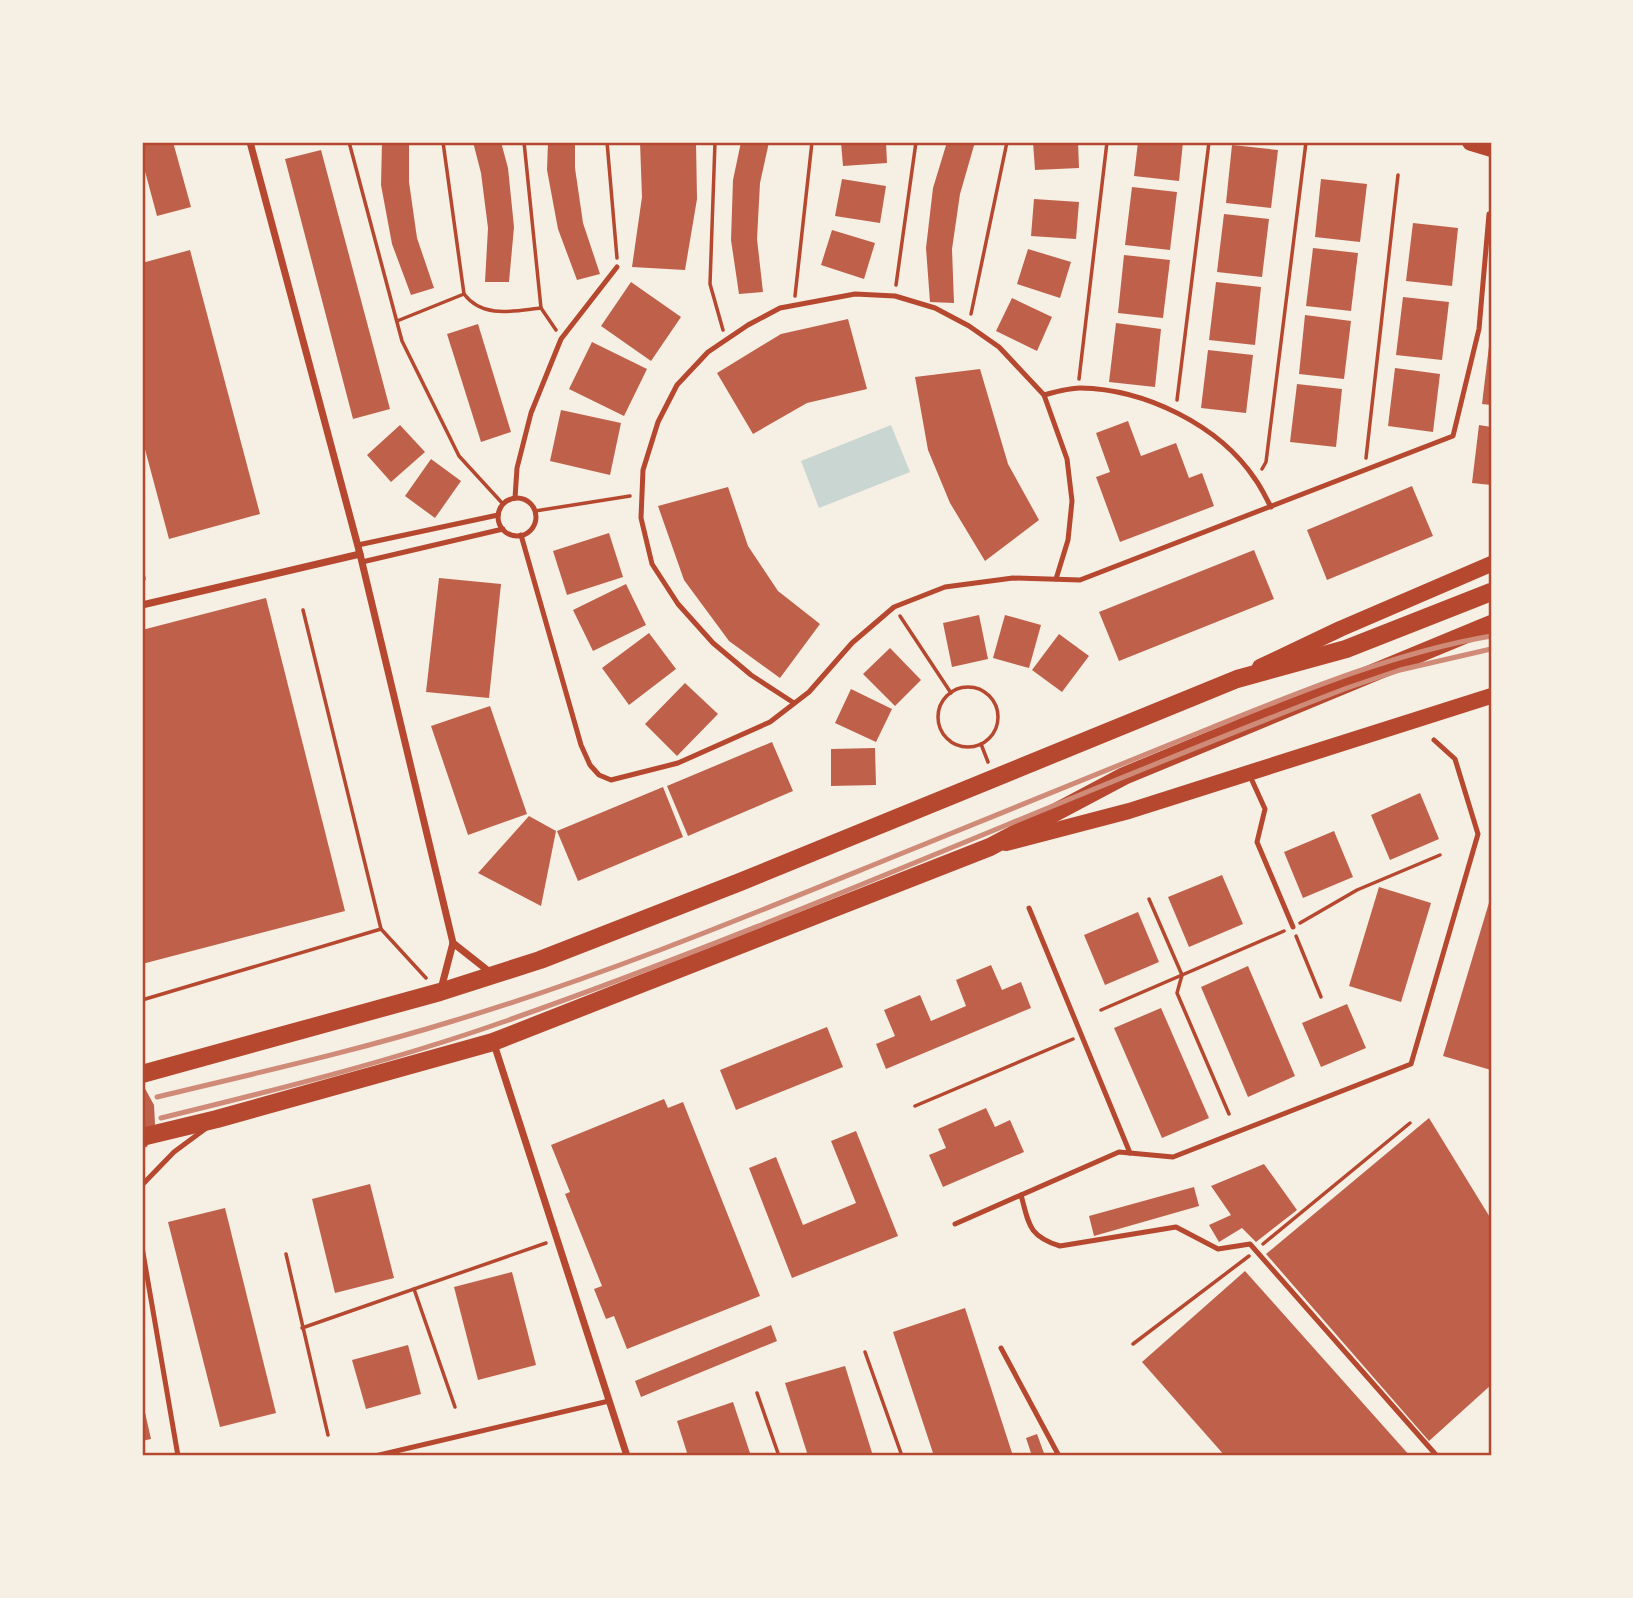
<svg xmlns="http://www.w3.org/2000/svg" width="1633" height="1598" font-family="'Titillium Web',sans-serif">
<style>
.water{fill:#c9d6d2}
.building{fill:#bf614a}
.lines{fill:none;stroke-linecap:round;stroke-linejoin:round}
.path{stroke:#b5482f;stroke-width:3.5}
.service{stroke:#b5482f;stroke-width:5}
.minor{stroke:#b5482f;stroke-width:7}
.primary{stroke:#b5482f;stroke-width:16}
.trunk{stroke:#b5482f;stroke-width:18}
.motorway{stroke:#b5482f;stroke-width:18}
.rail{stroke:#cf8b77;stroke-width:5}
.neatline{fill:none;stroke:#b5482f;stroke-width:2.5}
</style>
<rect width="100%" height="100%" fill="#f6efe4"/>
<path class="water" d="M891 425 910 472 819 508 801 461Z"/>
<g class="building">
<path d="M142 142H173L191 207 157 216 142 160Z"/>
<path d="M382 142H409V182L417 238 434 288 411 295 392 244 381 185Z"/>
<path d="M473 142H501L508 168 514 227 509 282H485L488 228 481 173Z"/>
<path d="M548 142H575V168L583 223 600 274 577 280 558 229 547 170Z"/>
<path d="M640 142H696L697 199 685 270 632 267 642 197Z"/>
<path d="M741 142H769L760 183 757 239 763 292 739 294 731 240 733 180Z"/>
<path d="M841 142H886L887 163 843 166Z"/>
<path d="M947 142H975L960 194 952 249 954 303 930 302 926 248 933 188Z"/>
<path d="M1033 142H1078L1079 168 1035 170Z"/>
<path d="M1138 142H1183L1179 181 1134 176Z"/>
<path d="M1232 145 1278 150 1271 208 1226 203Z"/>
<path d="M321 150 390 409 353 419 285 159Z"/>
<path d="M842 179 886 186 880 223 835 216Z"/>
<path d="M1321 179 1367 184 1360 242 1315 237Z"/>
<path d="M1132 187 1177 192 1170 250 1125 245Z"/>
<path d="M1034 199 1079 202 1076 239 1031 236Z"/>
<path d="M1224 214 1269 219 1262 277 1217 272Z"/>
<path d="M1413 223 1458 228 1452 286 1406 281Z"/>
<path d="M832 230 875 243 864 279 821 265Z"/>
<path d="M1313 248 1358 253 1351 311 1306 306Z"/>
<path d="M1028 249 1071 262 1060 298 1017 284Z"/>
<path d="M190 250 260 514 169 539 142 438V263Z"/>
<path d="M1124 255 1170 260 1163 318 1118 313Z"/>
<path d="M631 282 681 317 651 361 601 326Z"/>
<path d="M1216 282 1261 287 1255 345 1209 340Z"/>
<path d="M1403 297 1449 302 1442 360 1396 355Z"/>
<path d="M1012 298 1052 317 1037 351 996 331Z"/>
<path d="M1305 315 1351 321 1344 379 1299 374Z"/>
<path d="M848 319 867 389 807 403 753 434 717 373 781 334Z"/>
<path d="M1116 323 1161 329 1155 387 1109 382Z"/>
<path d="M478 324 511 432 481 442 447 334Z"/>
<path d="M592 342 647 369 624 416 569 389Z"/>
<path d="M1489 346H1491V405L1482 404Z"/>
<path d="M1208 350 1253 355 1246 413 1201 408Z"/>
<path d="M1395 368 1440 374 1433 432 1388 426Z"/>
<path d="M980 369 1008 464 1039 520 985 561 950 503 928 450 915 377Z"/>
<path d="M1297 384 1342 389 1336 447 1290 442Z"/>
<path d="M561 410 621 423 610 475 550 461Z"/>
<path d="M1128 421 1141 456 1176 443 1189 478 1202 473 1214 506 1120 542 1096 477 1110 472 1096 433Z"/>
<path d="M400 425 425 452 391 482 367 455Z"/>
<path d="M1479 425 1491 427V485L1472 483Z"/>
<path d="M431 459 461 481 435 518 405 496Z"/>
<path d="M1412 486 1433 536 1327 580 1307 530Z"/>
<path d="M728 487 748 546 778 591 820 624 780 678 729 641 684 580 658 506Z"/>
<path d="M609 533 623 577 567 595 553 551Z"/>
<path d="M1254 550 1274 599 1119 661 1099 612Z"/>
<path d="M439 578 501 584 489 698 426 692Z"/>
<path d="M626 584 646 625 593 651 573 610Z"/>
<path d="M266 598 345 911 142 964V630Z"/>
<path d="M979 615 988 659 952 667 943 623Z"/>
<path d="M1005 615 1041 625 1029 668 993 658Z"/>
<path d="M649 633 676 669 629 705 602 668Z"/>
<path d="M1059 634 1089 656 1062 692 1032 670Z"/>
<path d="M890 648 921 680 895 706 863 674Z"/>
<path d="M685 683 718 714 677 756 645 724Z"/>
<path d="M851 689 892 709 876 742 835 723Z"/>
<path d="M490 706 527 814 468 835 431 726Z"/>
<path d="M772 742 793 791 688 836 667 786Z"/>
<path d="M875 748 876 785 831 786V749Z"/>
<path d="M663 787 683 837 578 881 557 831Z"/>
<path d="M1420 793 1439 839 1390 860 1371 815Z"/>
<path d="M529 816 556 831 541 906 478 873Z"/>
<path d="M1334 831 1353 877 1303 898 1284 852Z"/>
<path d="M1222 875 1243 924 1189 947 1168 897Z"/>
<path d="M1379 887 1431 903 1401 1002 1349 986Z"/>
<path d="M1491 896V1070L1443 1056Z"/>
<path d="M1138 912 1159 962 1105 985 1084 935Z"/>
<path d="M991 965 1002 990 1021 982 1031 1008 886 1069 876 1044 895 1036 884 1010 920 995 931 1021 966 1006 956 980Z"/>
<path d="M1248 966 1295 1076 1248 1097 1201 987Z"/>
<path d="M1347 1004 1366 1048 1321 1067 1302 1023Z"/>
<path d="M1161 1008 1209 1118 1162 1138 1114 1028Z"/>
<path d="M827 1027 843 1067 736 1110 720 1070Z"/>
<path d="M142 1083 154 1105 155 1124 147 1147 142 1148Z"/>
<path d="M664 1099 668 1108 683 1102 760 1296 627 1349 614 1316 606 1319 594 1289 602 1286 565 1194 570 1192 551 1145Z"/>
<path d="M986 1108 995 1127 1010 1120 1024 1152 943 1187 929 1155 946 1148 938 1129Z"/>
<path d="M1429 1118 1491 1219V1385L1429 1441 1266 1254Z"/>
<path d="M856 1131 898 1236 792 1278 749 1168 776 1157 803 1225 856 1203 831 1141Z"/>
<path d="M1264 1164 1297 1210 1256 1242 1242 1228 1219 1242 1209 1225 1231 1215 1211 1186Z"/>
<path d="M370 1184 394 1278 335 1293 312 1199Z"/>
<path d="M1194 1187 1199 1206 1094 1236 1089 1216Z"/>
<path d="M225 1208 276 1413 220 1427 168 1222Z"/>
<path d="M1245 1271 1410 1456H1225L1142 1362Z"/>
<path d="M512 1272 536 1365 478 1380 454 1287Z"/>
<path d="M965 1308 1013 1456H934L893 1332Z"/>
<path d="M771 1325 777 1341 641 1397 635 1381Z"/>
<path d="M408 1345 421 1394 366 1409 352 1360Z"/>
<path d="M845 1366 873 1456H808L785 1383Z"/>
<path d="M142 1399 151 1439 142 1441Z"/>
<path d="M733 1402 751 1456H688L677 1421Z"/>
<path d="M1037 1434 1045 1456H1032L1026 1438Z"/>
</g>
<g class="lines">
<g class="path">
<path d="M349 142 402 341 459 456 503 504"/>
<path d="M443 142 464 294C483 319 514 311 541 308"/>
<path d="M524 142 541 308 556 330"/>
<path d="M607 142 617 258"/>
<path d="M715 142 710 284 723 330"/>
<path d="M896 285 916 142"/>
<path d="M795 296 812 142"/>
<path d="M971 314 1007 142"/>
<path d="M397 321 464 294"/>
<path d="M1079 379 1107 142"/>
<path d="M1177 400 1209 142"/>
<path d="M1366 458 1398 175"/>
<path d="M1262 469 1266 462 1306 142"/>
<path d="M535 511 630 496"/>
<path d="M142 570 144 579"/>
<path d="M303 610 381 929 426 978"/>
<path d="M900 616 951 693"/>
<circle cx="968" cy="717" r="30"/>
<path d="M981 744 988 762"/>
<path d="M1149 899 1182 975 1177 993 1229 1114"/>
<path d="M1300 923 1357 890 1440 855"/>
<path d="M1296 936 1321 997"/>
<path d="M142 1000 381 929"/>
<path d="M1101 1010 1284 931"/>
<path d="M915 1106 1073 1039"/>
<path d="M1263 1244 1410 1123"/>
<path d="M286 1254 328 1435"/>
<path d="M414 1289 455 1407"/>
<path d="M302 1328 546 1243"/>
<path d="M1133 1344 1249 1256"/>
<path d="M865 1352 902 1456"/>
<path d="M757 1393 779 1456"/>
</g>
<g class="service">
<path d="M1044 395C1055 392 1069 388 1080 388 1145 389 1219 425 1255 479 1261 487 1266 498 1271 507"/>
<path d="M515 498 517 468 531 413 561 339 617 267"/>
<circle cx="517" cy="517" r="19"/>
<path d="M521 535 581 745 590 765 599 775 611 780 678 763 770 722 809 692 852 643 894 607 945 587 1013 578 1080 580 1453 436 1479 329 1489 214"/>
<path d="M358 545 498 515"/>
<path d="M362 562 503 529"/>
<path d="M794 703 751 675 713 643 678 604 652 564 641 518 643 470 658 422 677 385 708 352 748 325 780 308 855 294 895 296 935 308 969 326 999 347 1044 395 1067 459 1072 501 1068 540 1056 579"/>
<path d="M1250 776 1265 809 1257 842 1293 927"/>
<path d="M1029 908 1130 1153"/>
<path d="M142 1185 174 1152 205 1129"/>
<path d="M1021 1195C1029 1224 1028 1236 1060 1246L1176 1227 1218 1249 1250 1244 1437 1456"/>
<path d="M955 1224 1119 1152 1173 1157 1411 1064 1478 834 1455 759 1434 740"/>
<path d="M142 1247 178 1456"/>
<path d="M1001 1348 1059 1456"/>
<path d="M375 1456 609 1401"/>
</g>
<g class="minor">
<path d="M250 142 360 554 453 943 441 989"/>
<path d="M142 605 360 554"/>
<path d="M453 943 491 973"/>
<path d="M494 1044 627 1456"/>
</g>
<g class="primary">
<path d="M1260 667 1340 629 1491 564"/>
<path d="M1006 843 1129 811 1491 696"/>
</g>
<g class="trunk">
<path d="M142 1074 440 992 540 960 740 882 1237 679 1346 649 1491 592"/>
<path d="M142 1137 217 1119 493 1042 990 847 1124 776 1491 624"/>
</g>
<path class="motorway" d="M1471 142 1491 148"/>
<g class="rail">
<path d="M157 1097C256 1073 356 1051 453 1021 614 973 769 907 925 844 1020 805 1114 767 1208 729 1300 692 1393 653 1491 636"/>
<path d="M161 1118C276 1090 392 1061 503 1022 789 922 1065 796 1347 688L1400 670 1491 649"/>
</g>
</g>
<rect width="1633" height="1598" fill="none" stroke="#f6efe4" stroke-width="287"/>
<rect x="144" y="144" width="1346" height="1310" class="neatline"/>
</svg>
